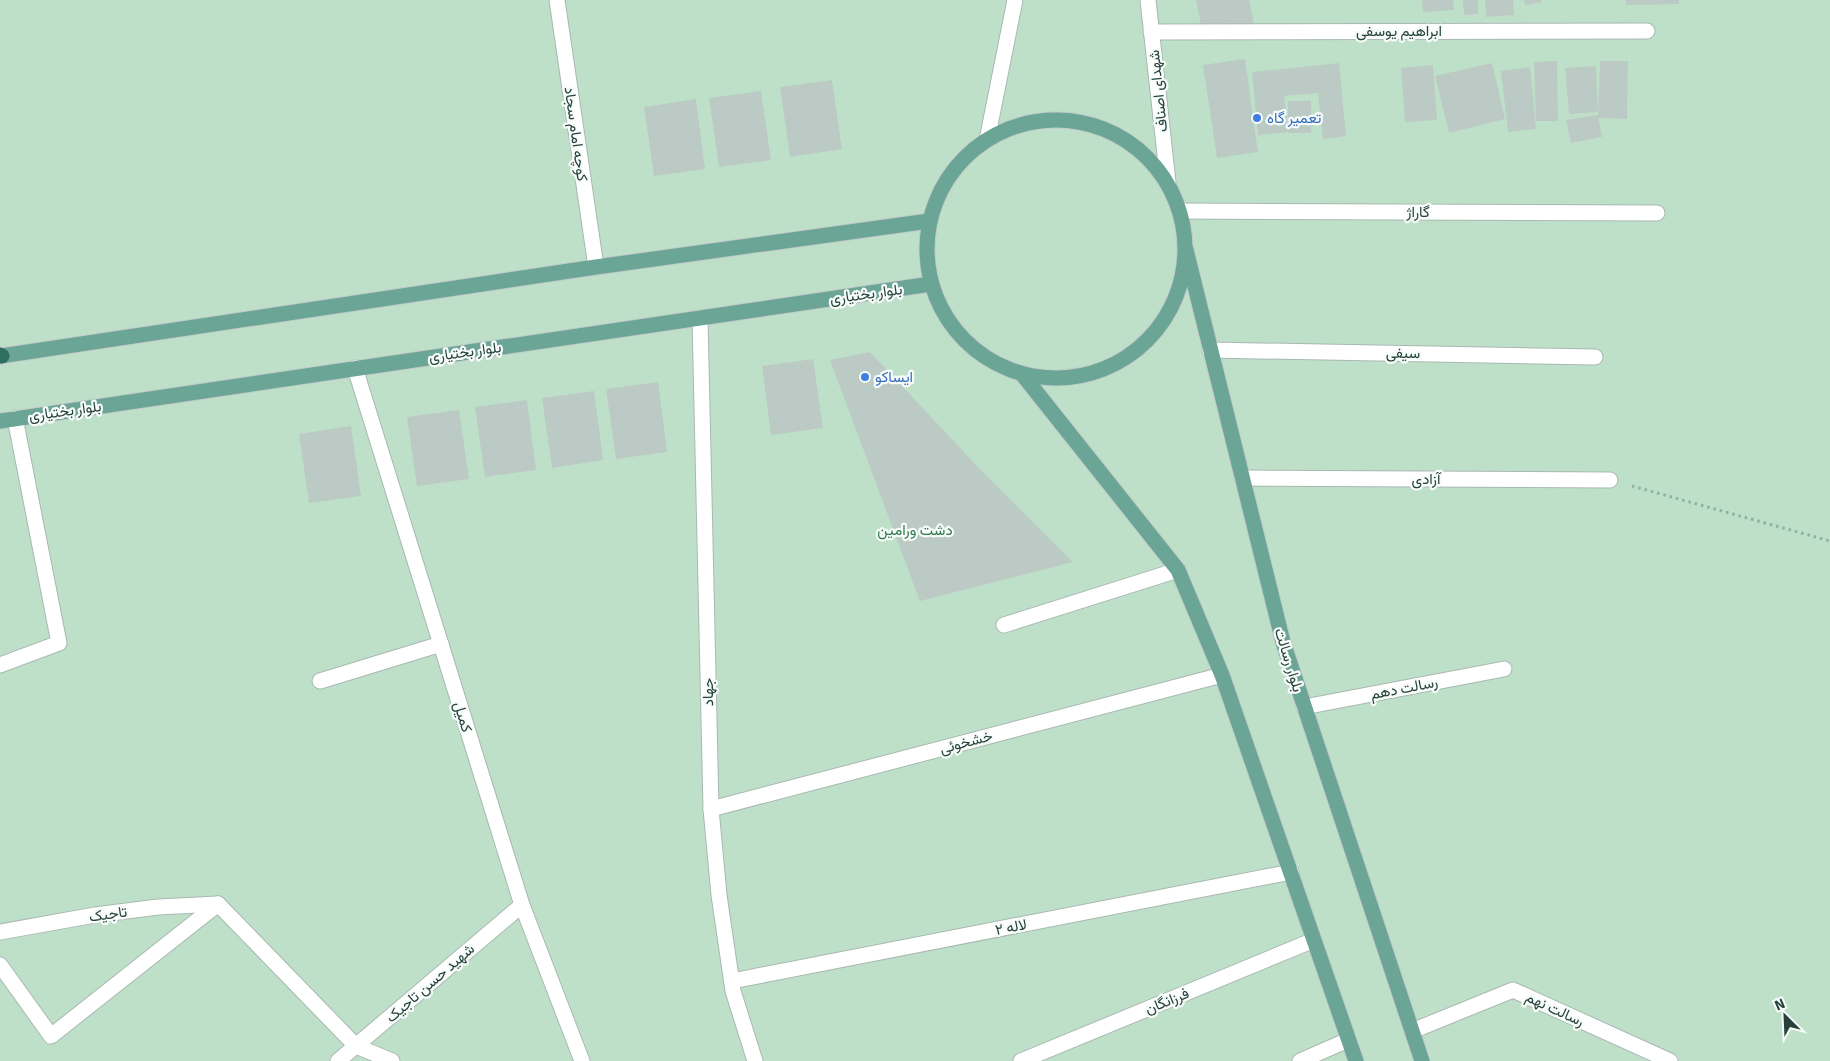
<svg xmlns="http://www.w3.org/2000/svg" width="1830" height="1061" font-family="Signika,Vazirmatn,sans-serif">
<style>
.green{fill:#bfe0c8}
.building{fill:#bbcac4}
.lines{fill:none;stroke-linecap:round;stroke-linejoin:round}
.minor-casing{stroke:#a8b8b2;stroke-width:17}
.major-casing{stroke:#c2cac8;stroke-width:17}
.highway-casing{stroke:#c2cac8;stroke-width:17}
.path{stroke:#86b3a5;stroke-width:3;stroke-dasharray:2.5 4;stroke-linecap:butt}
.minor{stroke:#fff;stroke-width:15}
.major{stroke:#6aa596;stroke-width:15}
.highway{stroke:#2f6f62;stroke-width:15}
.shop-dot{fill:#3f7fe0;stroke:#f7fbf9;stroke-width:2}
.labels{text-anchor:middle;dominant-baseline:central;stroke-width:4.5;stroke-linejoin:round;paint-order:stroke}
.street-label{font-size:15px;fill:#24423a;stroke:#f7fbf9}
.shop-label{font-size:15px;fill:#366cbe;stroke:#f7fbf9;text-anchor:start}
.park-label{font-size:15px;fill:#2d7a4b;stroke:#f7fbf9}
</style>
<rect width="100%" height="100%" fill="#e6efeb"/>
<rect class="green" x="0" y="0" width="1830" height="1061"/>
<g class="building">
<path d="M1196 0H1249L1254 25 1203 35Z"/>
<path d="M1422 0H1453L1454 10 1423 12Z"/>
<path d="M1463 0H1478V14L1464 15Z"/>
<path d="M1485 0H1513L1514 15 1486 17Z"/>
<path d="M1524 0H1541L1542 2 1525 5Z"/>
<path d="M1626 0H1679V4L1626 5Z"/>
<path d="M1245 59 1258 152 1217 158 1203 65Z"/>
<path d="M1557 61 1558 121H1536L1534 62Z"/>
<path d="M1600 61H1628L1627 119 1598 118Z"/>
<path d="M1339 63 1346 136 1323 139 1318 93 1284 96 1288 132 1258 135 1252 72Z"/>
<path d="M1492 63 1505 119 1449 133 1435 76Z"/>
<path d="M1433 65 1437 120 1405 122 1401 68Z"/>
<path d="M1596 66 1598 112 1569 114 1565 68Z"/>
<path d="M1530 67 1536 129 1508 132 1501 71Z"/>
<path d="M832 80 842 149 790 157 780 87Z"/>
<path d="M761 91 771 160 719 167 709 98Z"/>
<path d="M696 99 705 169 654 176 644 107Z"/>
<rect x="1288" y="101" width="23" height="32"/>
<path d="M1598 115 1602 137 1571 143 1566 120Z"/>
<path d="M870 352 978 467 1073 562 920 601 830 360Z"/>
<path d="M813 359 823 428 771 435 762 366Z"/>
<path d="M658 382 667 452 616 459 606 389Z"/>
<path d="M594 391 603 460 552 468 542 398Z"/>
<path d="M527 400 536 470 485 477 475 407Z"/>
<path d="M459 410 469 479 417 486 407 417Z"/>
<path d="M351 426 361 496 309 503 299 434Z"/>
</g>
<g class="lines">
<defs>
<g id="minor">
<path d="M557 0 596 267"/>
<path d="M1148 0 1168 182"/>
<path d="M1151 32 1647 31"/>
<path d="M987 140 1015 0"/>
<path d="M1180 211 1657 213"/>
<path d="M700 318 711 809 719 895 733 991 755 1061"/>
<path d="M1210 350 1595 357"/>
<path d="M355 368 522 905 582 1061"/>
<path d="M1242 478 1610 480"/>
<path d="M1004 625 1178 570"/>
<path d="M0 665 59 643 15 418"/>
<path d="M320 681 441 644"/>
<path d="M1304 707 1504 669"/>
<path d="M711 809 1222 675"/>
<path d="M218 904 356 1046 392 1061"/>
<path d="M0 932 95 915 158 907 218 904"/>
<path d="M0 965 51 1036 218 904"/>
<path d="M732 981 1291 872"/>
<path d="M1412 1031 1513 990 1670 1061"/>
<path d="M338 1061 522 905"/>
<path d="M1021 1061 1314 940"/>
<path d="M1300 1061 1348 1040"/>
</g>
<g id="major">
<circle cx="1056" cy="249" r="129"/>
<path d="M1186 250 1283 642 1422 1061"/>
<path d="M0 356 596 267 929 221"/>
<path d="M1022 374 1178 570 1222 675 1356 1061"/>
<path d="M0 421 931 284"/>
</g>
<path id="highway" d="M0 355 2 356"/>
</defs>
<use href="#minor" class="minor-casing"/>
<use href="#major" class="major-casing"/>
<use href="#highway" class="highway-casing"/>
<path class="path" d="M1632 486 1830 541"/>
<use href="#minor" class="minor"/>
<use href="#major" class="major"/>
<use href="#highway" class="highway"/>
</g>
<g class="shop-dot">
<circle cx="1257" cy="118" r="5"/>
<circle cx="865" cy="377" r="5"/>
</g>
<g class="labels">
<g class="street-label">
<text x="1399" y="31">ابراهیم یوسفی</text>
<text transform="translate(1158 91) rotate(-96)">شهدای اصناف</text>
<text transform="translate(576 134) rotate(82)">کوچه امام سجاد</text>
<text x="1418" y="212">گاراژ</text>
<text transform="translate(866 294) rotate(-8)">بلوار بختیاری</text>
<text transform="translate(465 352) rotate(-8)">بلوار بختیاری</text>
<text transform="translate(1403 353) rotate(1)">سیفی</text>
<text transform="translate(65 411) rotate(-8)">بلوار بختیاری</text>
<text x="1426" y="479">آزادی</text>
<text transform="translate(1289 660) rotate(73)">بلوار رسالت</text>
<text transform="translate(1404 688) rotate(-11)">رسالت دهم</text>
<text transform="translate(708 692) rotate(-91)">جهاد</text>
<text transform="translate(463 717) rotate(73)">کمیل</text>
<text transform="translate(966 742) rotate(-15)">خشخوئی</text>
<text transform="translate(108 914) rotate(-8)">تاجیک</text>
<text transform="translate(1011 927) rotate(-11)">لاله ۲</text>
<text transform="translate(430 983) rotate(-41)">شهید حسن تاجیک</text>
<text transform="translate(1167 1001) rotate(-22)">فرزانگان</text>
<text transform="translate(1555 1009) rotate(25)">رسالت نهم</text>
</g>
<g class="shop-label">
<text x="1267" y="118">تعمیر گاه</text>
<text x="875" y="377">ایساکو</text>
</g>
<g class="park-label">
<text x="915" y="530">دشت ورامین</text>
</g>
</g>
<g transform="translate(1785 1016) rotate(336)" stroke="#f7fbf9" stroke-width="4" paint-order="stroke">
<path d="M0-4L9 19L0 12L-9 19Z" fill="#24423a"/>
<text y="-8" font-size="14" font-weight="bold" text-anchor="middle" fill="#24423a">N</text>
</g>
</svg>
